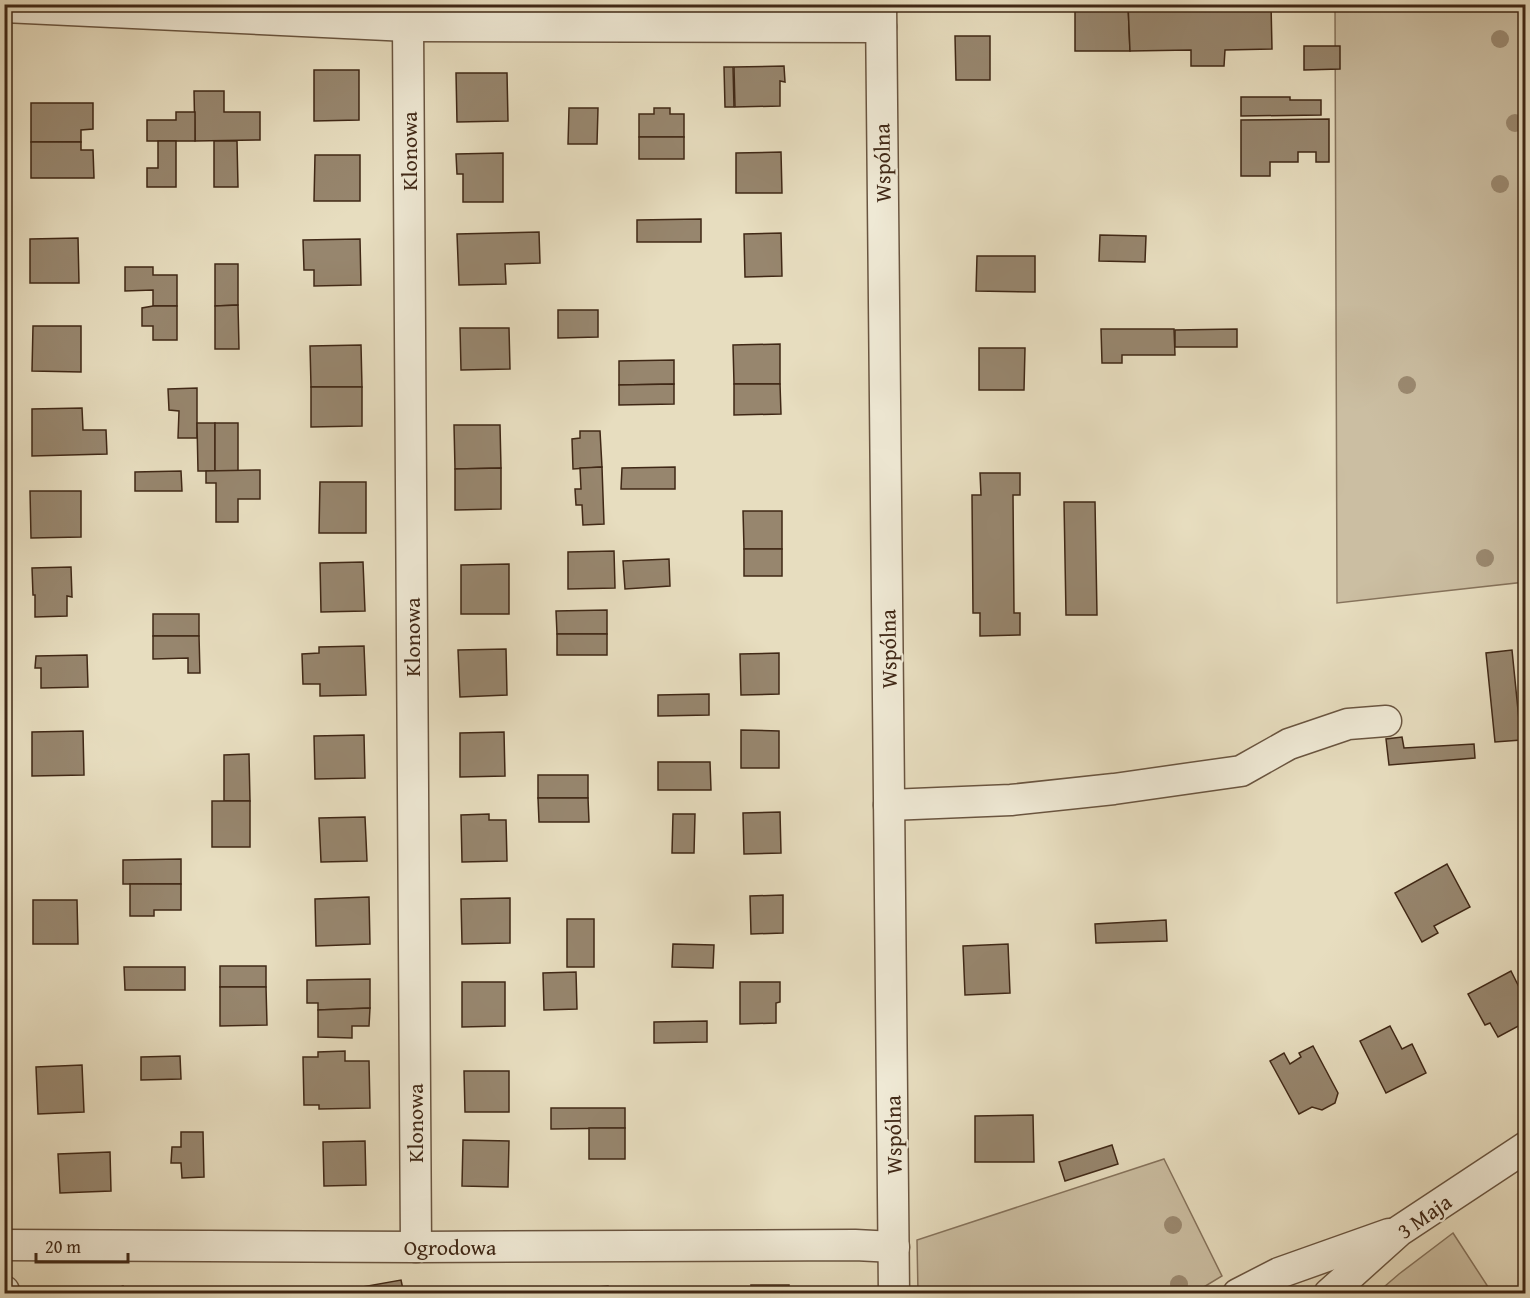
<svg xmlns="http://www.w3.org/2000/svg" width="1530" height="1298" font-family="'Gentium Book Plus',serif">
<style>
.green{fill:#cbbea2;stroke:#86735c;stroke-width:1.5}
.building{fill:#97866e;stroke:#402816;stroke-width:1.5}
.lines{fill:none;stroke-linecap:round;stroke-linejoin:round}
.minor-casing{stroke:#6a5540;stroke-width:33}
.minor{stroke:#efe9d5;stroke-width:30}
.tree{fill:#9b8a71}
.labels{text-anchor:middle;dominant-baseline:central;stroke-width:4.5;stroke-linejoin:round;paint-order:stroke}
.street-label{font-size:22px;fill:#402816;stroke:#efe9d5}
</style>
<rect width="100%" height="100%" fill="#e7ddbf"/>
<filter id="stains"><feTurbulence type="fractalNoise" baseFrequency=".00333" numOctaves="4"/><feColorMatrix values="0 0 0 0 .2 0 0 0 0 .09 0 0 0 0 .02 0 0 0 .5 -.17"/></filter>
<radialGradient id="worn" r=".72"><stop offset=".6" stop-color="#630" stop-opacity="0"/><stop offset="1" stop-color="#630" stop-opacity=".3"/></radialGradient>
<g class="green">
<path d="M1335 5H1525V582L1337 603Z"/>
<path d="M1164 1159 1222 1276 1194 1293H918L917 1240Z"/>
<path d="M1453 1233 1492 1293H1377L1399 1274Z"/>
</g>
<g class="building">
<path d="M1075 4H1128L1130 51H1075Z"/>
<path d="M1128 4H1271L1272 49 1225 50 1224 66H1191V50L1130 51Z"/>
<path d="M955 36H990V80H956Z"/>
<path d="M1304 46H1340V69L1304 70Z"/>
<path d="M784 66 785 82 780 81V106L735 107 734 67Z"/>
<path d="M724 67H733L734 107H725Z"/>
<path d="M314 70H359V120L314 121Z"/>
<path d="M456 73H507L508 121 457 122Z"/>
<path d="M194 91H224V112H260V140L195 141Z"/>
<path d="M1241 97H1290V100H1321V115L1241 116Z"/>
<path d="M31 103H93V129L81 130V142H31Z"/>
<path d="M569 108H598L597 144H568Z"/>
<path d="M654 108H670V114H684V137H639V114H654Z"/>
<path d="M176 112H195V141H147V120H176Z"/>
<path d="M1329 119V162H1316V152H1298V162H1270V176H1241V120Z"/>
<rect x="639" y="137" width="45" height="22"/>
<path d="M158 141H176V187H147V168H158Z"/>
<path d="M214 141H237L238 187H214Z"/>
<path d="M31 142H81V150H93L94 178H31Z"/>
<path d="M781 152 782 193H736V153Z"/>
<path d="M503 153V202H463V174H457L456 154Z"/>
<path d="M315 155H360V201H314Z"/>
<path d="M701 219V242H637V220Z"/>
<path d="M539 232 540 263 505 264 506 284 459 285 457 234Z"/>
<path d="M781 233 782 276 745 277 744 234Z"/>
<path d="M1100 235 1146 236 1145 262 1099 261Z"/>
<path d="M78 238 79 283H30V239Z"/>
<path d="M360 239 361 285 314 286V270H304L303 240Z"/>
<path d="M977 256H1035V292L976 291Z"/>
<path d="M215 264H238V305L215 306Z"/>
<path d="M125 267H153V275H177V306H153V290L125 291Z"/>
<path d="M238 305 239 349H215V306Z"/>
<path d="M153 306H177V340H153V326H142V308Z"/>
<path d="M558 310H598V337L558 338Z"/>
<path d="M33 326H81V372L32 371Z"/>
<path d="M460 328H509L510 369 461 370Z"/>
<path d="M1101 329H1174L1175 355H1122V363H1102Z"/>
<path d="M1237 329V347H1175V330Z"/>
<path d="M780 344V384H734L733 345Z"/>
<path d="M361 345 362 387H311L310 346Z"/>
<path d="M979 348H1025L1024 390H979Z"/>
<path d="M674 360V384L619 385V361Z"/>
<path d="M674 384V404L619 405V385Z"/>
<path d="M734 384H780L781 414 734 415Z"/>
<path d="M311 387H362V426L311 427Z"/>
<path d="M197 388V438H178L179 411 169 410 168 389Z"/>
<path d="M82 408 83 430H106L107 454 32 456V409Z"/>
<path d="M197 423H215V471H198Z"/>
<rect x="215" y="423" width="23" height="48"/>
<path d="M454 425H500L501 468 455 469Z"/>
<path d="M580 431H600L602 467 573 469 572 439 580 438Z"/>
<path d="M602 467 604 524 583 525 582 505H576L575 489H581L580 468Z"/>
<path d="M675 467V489H621L622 468Z"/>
<path d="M501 468V509L455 510V469Z"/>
<path d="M260 470V499H238V522H216V483H206V471Z"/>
<path d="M181 471 182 491H135V472Z"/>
<path d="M980 473H1020V495H1013L1014 613H1020V635L980 636V613H973L972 495H981Z"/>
<path d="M320 482H366V533H319Z"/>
<path d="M30 491H81V537L31 538Z"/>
<path d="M1064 502H1095L1097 615H1066Z"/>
<path d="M743 511H782V549H744Z"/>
<rect x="744" y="549" width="38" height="27"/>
<path d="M614 551 615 588 568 589V552Z"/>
<path d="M669 559 670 586 625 589 623 561Z"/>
<path d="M363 562 365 611 321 612 320 563Z"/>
<path d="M509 564V614H461V565Z"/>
<path d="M71 567 72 597 67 596V616L35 617V595H33L32 568Z"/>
<path d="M607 610V634H557L556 611Z"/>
<rect x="153" y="614" width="46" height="22"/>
<rect x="557" y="634" width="50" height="21"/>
<path d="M153 636H199L200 673H188V658L153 659Z"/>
<path d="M364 646 366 695 320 696V684H303L302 654 319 653V647Z"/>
<path d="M506 649 507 695 460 697 458 650Z"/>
<path d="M1512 650 1521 740 1495 742 1486 653Z"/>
<path d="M779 653V694L741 695 740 654Z"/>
<path d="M87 655 88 687 41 688V668H35L36 656Z"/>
<path d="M709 694V715L658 716V695Z"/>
<path d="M741 730 779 731V768H741Z"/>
<path d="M83 731 84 775 32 776V732Z"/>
<path d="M504 732 505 776 460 777V733Z"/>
<path d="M364 735 365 778 315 779 314 736Z"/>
<path d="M1402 737 1404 748 1474 744 1475 758 1389 765 1386 739Z"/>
<path d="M249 754 250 801H224V755Z"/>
<path d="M658 762H710L711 790H658Z"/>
<rect x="538" y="775" width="50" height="23"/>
<path d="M538 798H588L589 822H539Z"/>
<rect x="212" y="801" width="38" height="46"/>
<path d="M780 812 781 853 744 854 743 813Z"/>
<path d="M489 814V820H506L507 861 462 862 461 815Z"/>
<path d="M673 814H695L694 853H672Z"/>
<path d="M365 817 367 861 321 862 319 818Z"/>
<path d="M181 859V884H123V860Z"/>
<path d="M1447 864 1470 907 1434 926 1438 933 1422 942 1395 893Z"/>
<path d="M130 884H181V910H154V916H130Z"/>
<path d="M783 895V933L751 934 750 896Z"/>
<path d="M369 897 370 944 316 946 315 899Z"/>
<path d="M510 898V943L462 944 461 899Z"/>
<path d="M33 900H77L78 944H33Z"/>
<rect x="567" y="919" width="27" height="48"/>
<path d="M1166 920 1167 941 1096 943 1095 924Z"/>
<path d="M673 944 714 945 713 968 672 967Z"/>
<path d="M1008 944 1010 993 965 995 963 946Z"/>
<rect x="220" y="966" width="46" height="21"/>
<path d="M124 967H185V990H125Z"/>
<path d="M1511 971 1519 987 1522 985 1526 992V1022L1498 1037 1490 1023 1485 1025 1468 994Z"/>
<path d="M576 972 577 1009 544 1010 543 973Z"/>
<path d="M370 979V1008L318 1010V1003H307V980Z"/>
<path d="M462 982H505V1026L462 1027Z"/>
<path d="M740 982H780V1002L776 1003V1023L740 1024Z"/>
<path d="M220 987H266L267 1025 220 1026Z"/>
<path d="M370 1008 369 1026H352V1038L318 1037V1010Z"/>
<path d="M707 1021V1042L654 1043V1022Z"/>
<path d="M1390 1026 1402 1049 1412 1044 1426 1073 1386 1093 1360 1041Z"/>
<path d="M1313 1046 1338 1093 1335 1103 1322 1110 1312 1107 1299 1114 1270 1061 1284 1053 1290 1064 1301 1057 1299 1053Z"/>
<path d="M345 1051V1061H369L370 1108 319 1109V1105H304L303 1057H318V1052Z"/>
<path d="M180 1056 181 1079 141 1080V1057Z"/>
<path d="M82 1065 84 1112 38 1114 36 1067Z"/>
<path d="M464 1071H509V1112H465Z"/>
<path d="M551 1108H625V1128L551 1129Z"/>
<path d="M1033 1115 1034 1162H975V1116Z"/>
<rect x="589" y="1128" width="36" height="31"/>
<path d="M181 1132H203L204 1177 182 1178 181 1163H171L172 1147H181Z"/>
<path d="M463 1140 509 1141 508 1187 462 1186Z"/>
<path d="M365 1141 366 1185 324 1186 323 1142Z"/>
<path d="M1112 1145 1118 1164 1065 1181 1059 1162Z"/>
<path d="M110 1152 111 1191 60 1193 58 1154Z"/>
<path d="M401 1280 404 1294H357L356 1288Z"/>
<path d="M751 1285H789V1294H752Z"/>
<path d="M123 1286 125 1294H100Z"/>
<path d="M608 1286 609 1294H559V1290Z"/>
</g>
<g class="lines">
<defs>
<g id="minor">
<path d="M881 4 894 1294"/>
<path d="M4 7 408 26 881 27"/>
<path d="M408 26 416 1247"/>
<path d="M889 805 1011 800 1114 789 1241 771 1289 744 1348 724 1386 721"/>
<path d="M4 1245 416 1247 855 1245 894 1247"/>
<path d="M4 1291 5 1294"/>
<path d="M1238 1294 1279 1273 1389 1234"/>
<path d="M1329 1294 1399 1231 1526 1147"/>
</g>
</defs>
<use href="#minor" class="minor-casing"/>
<use href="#minor" class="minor"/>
</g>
<g class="tree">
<circle cx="1500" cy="39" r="9"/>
<circle cx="1515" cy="123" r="9"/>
<circle cx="1500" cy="184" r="9"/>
<circle cx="1407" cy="385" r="9"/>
<circle cx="1485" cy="558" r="9"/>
<circle cx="1173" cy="1225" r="9"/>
<circle cx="1179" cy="1284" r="9"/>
</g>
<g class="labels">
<g class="street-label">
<text transform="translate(409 151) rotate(-90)">Klonowa</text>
<text transform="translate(882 163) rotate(-91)">Wspólna</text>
<text transform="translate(412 637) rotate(-90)">Klonowa</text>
<text transform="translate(888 649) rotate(-91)">Wspólna</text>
<text transform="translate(415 1123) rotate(-90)">Klonowa</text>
<text transform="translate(893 1135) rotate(-91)">Wspólna</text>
<text transform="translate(1424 1216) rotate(-35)">3 Maja</text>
<text x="450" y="1247">Ogrodowa</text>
</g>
</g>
<rect width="1530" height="1298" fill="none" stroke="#e7ddbf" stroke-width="24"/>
<rect x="6" y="6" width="1518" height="1286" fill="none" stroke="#402816" stroke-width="3"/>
<rect x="12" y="12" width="1506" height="1274" fill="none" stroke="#402816" stroke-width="1.5"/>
<path d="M36 1253v9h92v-9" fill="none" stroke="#402816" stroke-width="3"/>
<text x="45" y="1253" font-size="18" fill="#402816" stroke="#efe9d5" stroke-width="4.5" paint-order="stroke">20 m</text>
<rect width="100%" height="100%" filter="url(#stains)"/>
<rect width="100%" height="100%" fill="url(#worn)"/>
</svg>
